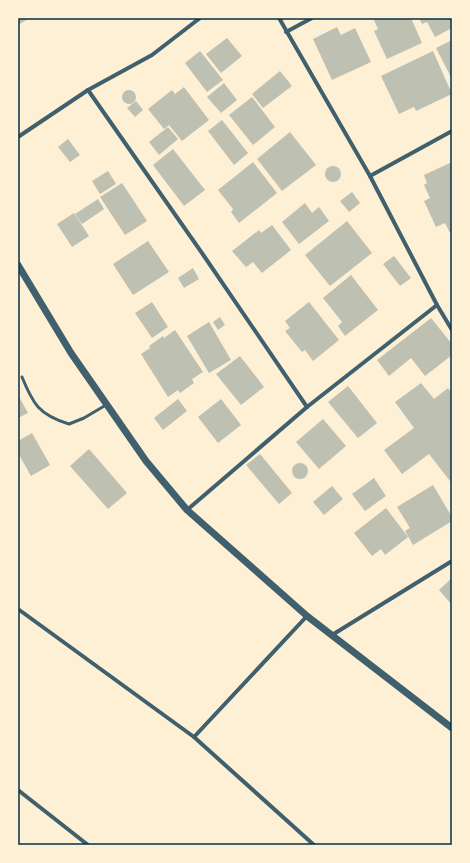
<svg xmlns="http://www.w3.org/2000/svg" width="470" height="863" font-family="Rubik,sans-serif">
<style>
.building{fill:#bec0b2}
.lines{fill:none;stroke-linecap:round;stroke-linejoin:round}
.service{stroke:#3f606c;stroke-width:3}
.minor{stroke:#3f606c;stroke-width:4}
.tertiary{stroke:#3f606c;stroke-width:7}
.neatline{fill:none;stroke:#003049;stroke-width:1.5}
</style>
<rect width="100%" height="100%" fill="#fdf0d5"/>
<g class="building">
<path d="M18 18H30L18 25Z"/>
<path d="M373 18H411L422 43 387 59 374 31 378 29Z"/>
<path d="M419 18H452V28L435 37 427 22 422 24Z"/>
<path d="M337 27 341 35 355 28 371 62 332 80 313 39Z"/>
<path d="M227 38 242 56 221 73 206 54Z"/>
<path d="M452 40V79L436 48Z"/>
<path d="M200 51 223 80 207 92 185 63Z"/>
<path d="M433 51 452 94 416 111 414 107 399 114 381 76Z"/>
<path d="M280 71 292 86 263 108 252 94Z"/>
<path d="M224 83 237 100 221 113 207 97Z"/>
<path d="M184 87 209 120 182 141 169 125 164 129 148 109 172 90 175 94Z"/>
<circle cx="129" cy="97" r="7"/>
<path d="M252 97 275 127 253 145 229 115Z"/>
<path d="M136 101 143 110 135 117 127 108Z"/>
<path d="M222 120 248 153 234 165 208 131Z"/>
<path d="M168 127 178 139 159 155 149 142Z"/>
<path d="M290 132 316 165 282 191 257 159Z"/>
<path d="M68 139 80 155 70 162 58 147Z"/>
<path d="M173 149 205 190 184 206 153 165Z"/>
<path d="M253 162 277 193 239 223 231 212 233 209 218 190Z"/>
<path d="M452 162V232L450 233 445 223 436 227 424 201 430 198 424 185 427 183 424 175Z"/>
<circle cx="333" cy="174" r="8"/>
<path d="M108 171 116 184 100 194 92 181Z"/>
<path d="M122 183 147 221 125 235 100 197Z"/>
<path d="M352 192 360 203 349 212 340 201Z"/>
<path d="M98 199 104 209 82 224 75 214Z"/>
<path d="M305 203 312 213 319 207 329 221 299 244 282 222Z"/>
<path d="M74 213 89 236 72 247 57 224Z"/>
<path d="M347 221 372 253 330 286 305 255Z"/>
<path d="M272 225 291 250 262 273 253 262 246 267 232 251 259 230 261 233Z"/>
<path d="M148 241 169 272 133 295 113 264Z"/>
<path d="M394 256 411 278 400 286 383 264Z"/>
<path d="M193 268 199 279 184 288 178 278Z"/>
<path d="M351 275 378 310 345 336 338 326 342 322 323 298Z"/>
<path d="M152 302 168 327 152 338 135 313Z"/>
<path d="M309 302 339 340 313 361 305 350 302 352 285 331 290 328 285 321Z"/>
<path d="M220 317 225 325 218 330 213 322Z"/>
<path d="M431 318 452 344V355L425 376 411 358 389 376 377 360Z"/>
<path d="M209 322 231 360 209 373 187 336Z"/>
<path d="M175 330 203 372 192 379 194 383 180 393 178 390 168 397 141 354 150 348 149 346 163 336 164 338Z"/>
<path d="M240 356 264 387 241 405 216 374Z"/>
<path d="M421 383 434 399 448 388 452 393V480L450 481 429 454 402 474 384 450 414 428 395 402Z"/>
<path d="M348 386 377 423 358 438 328 402Z"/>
<path d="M18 395 28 413 18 418Z"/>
<path d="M178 399 187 411 163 430 154 418Z"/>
<path d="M221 399 241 425 218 443 198 417Z"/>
<path d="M323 419 346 446 319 469 296 442Z"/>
<path d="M32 433 50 465 31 476 18 453V441Z"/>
<path d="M89 449 127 493 108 509 70 466Z"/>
<path d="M260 454 292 493 279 504 246 465Z"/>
<circle cx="300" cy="471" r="8"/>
<path d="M374 478 386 496 365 511 352 494Z"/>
<path d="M433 485 452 517V521L413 545 405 531 410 528 397 507Z"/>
<path d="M332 486 343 499 324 515 313 502Z"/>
<path d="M386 508 408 537 385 555 381 549 372 556 354 533Z"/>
<path d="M452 578V605L439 590Z"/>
</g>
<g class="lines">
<path class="service" d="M22 377C33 404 39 415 69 424L84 418 106 405"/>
<g class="minor">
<path d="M279 18 370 176 437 305 452 330"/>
<path d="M286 32 312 18"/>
<path d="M88 90 204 256 307 407"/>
<path d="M18 137 88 90 152 55 200 18"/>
<path d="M370 176 452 131"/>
<path d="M187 510 307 407 437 305"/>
<path d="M18 609 194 737 314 845"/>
<path d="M332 635 452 561"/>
<path d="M194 737 307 616"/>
<path d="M18 790 88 845"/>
</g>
<path class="tertiary" d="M18 265 71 353 146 461 187 510 307 616 452 728"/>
</g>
<rect width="470" height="863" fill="none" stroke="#fdf0d5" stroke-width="38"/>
<rect x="19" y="19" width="432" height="825" class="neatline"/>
</svg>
